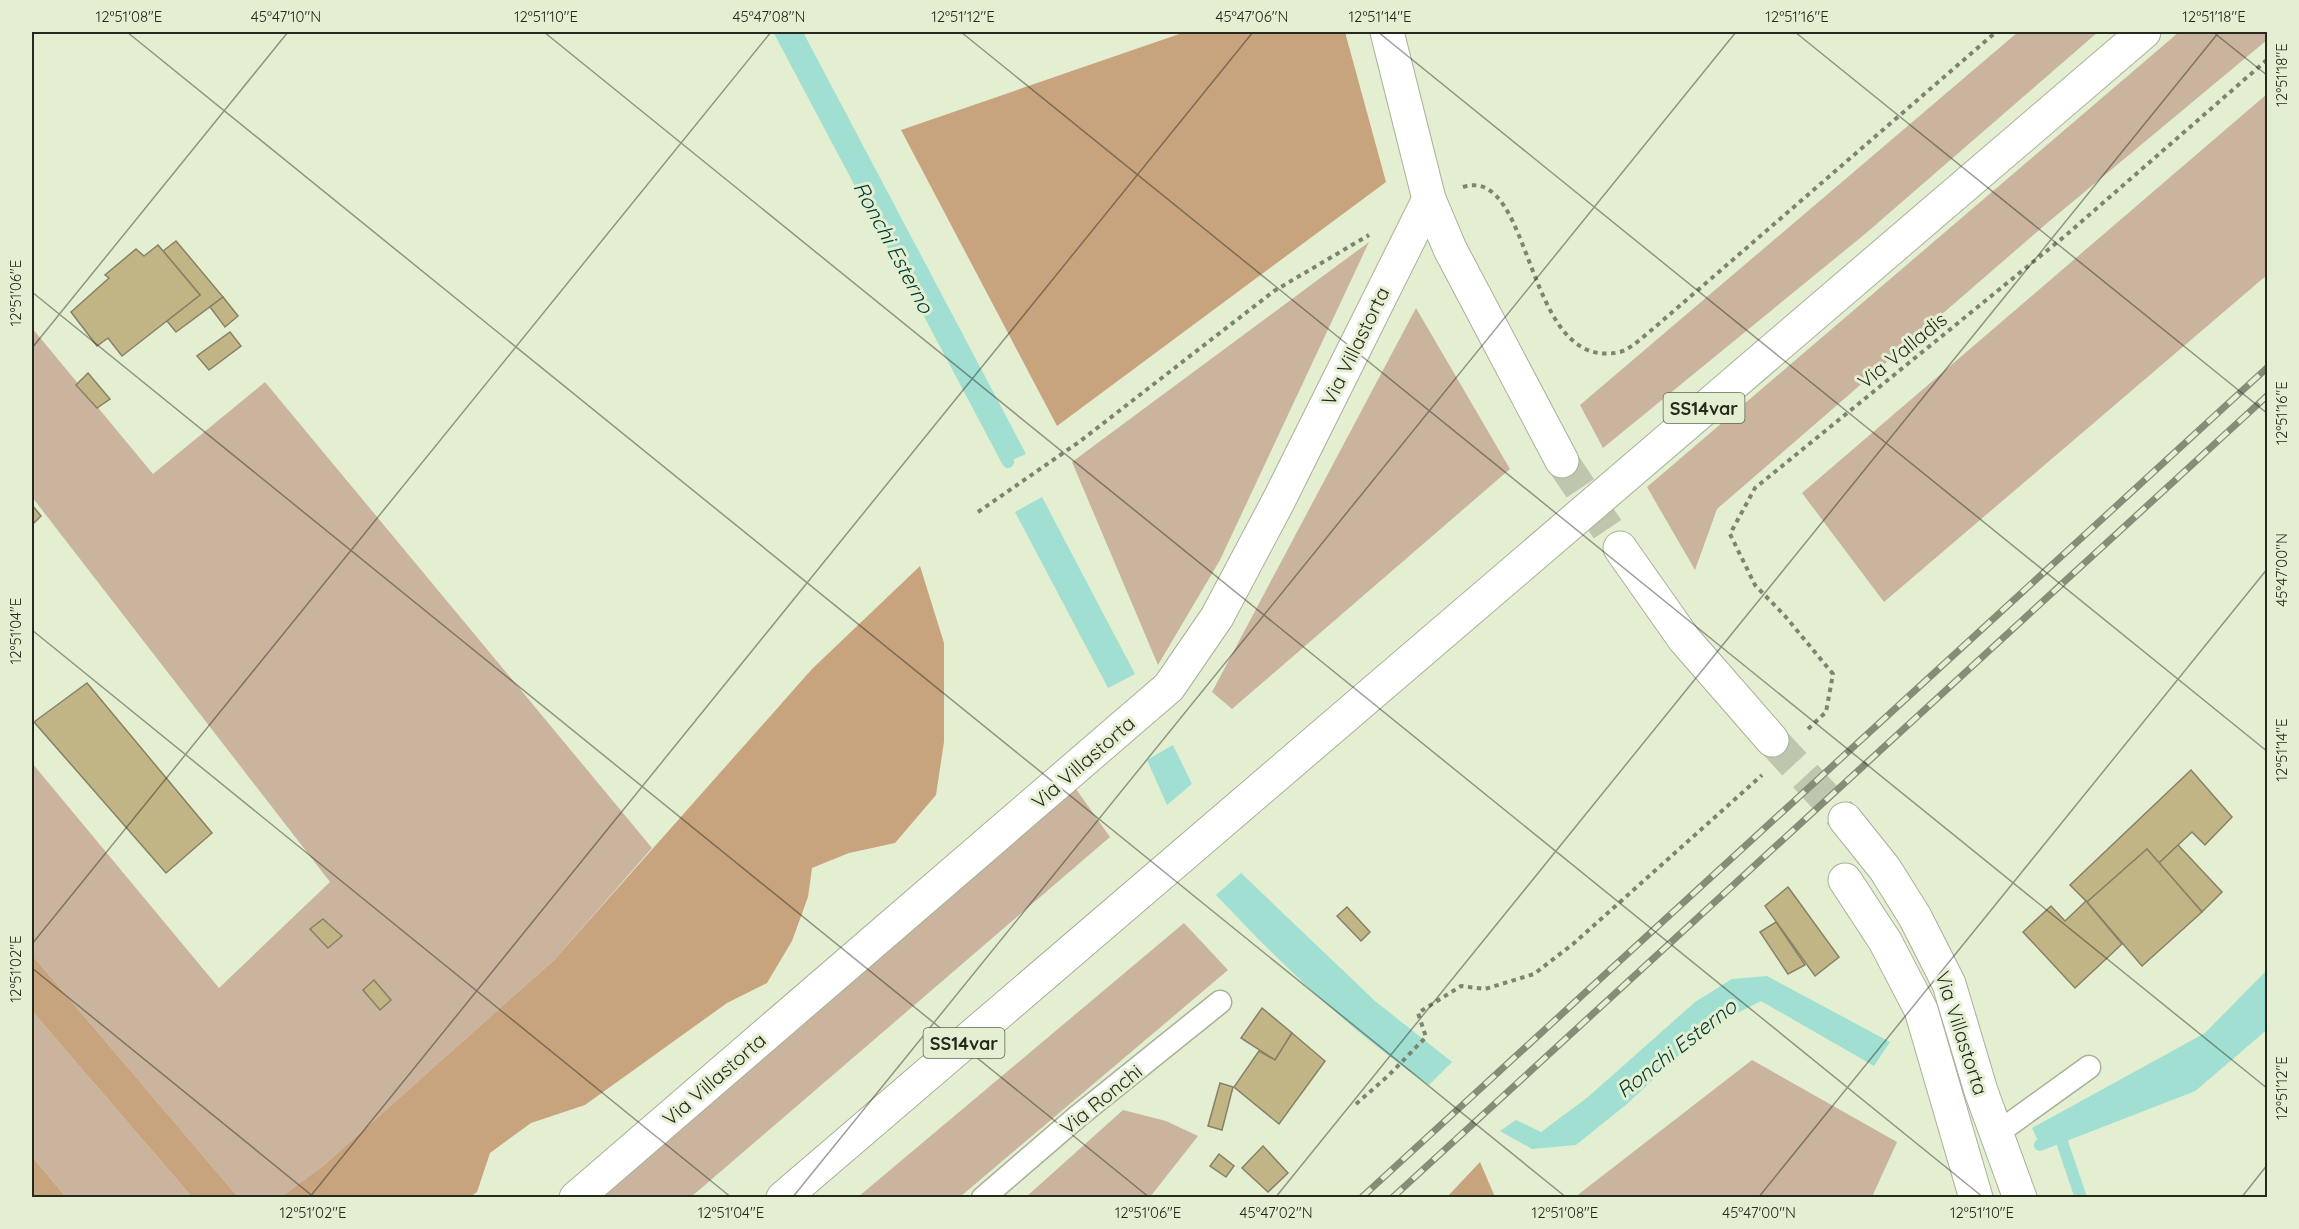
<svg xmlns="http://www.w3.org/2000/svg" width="2299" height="1229" font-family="Quicksand,sans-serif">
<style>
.green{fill:#cab49e}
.forest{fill:#c8a47e}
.water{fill:#a0dfd2}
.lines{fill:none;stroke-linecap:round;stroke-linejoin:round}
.stream{stroke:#a0dfd2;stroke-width:12}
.building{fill:#c1b585;stroke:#888166;stroke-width:1.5}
.secondary-tunnel{stroke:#bec7ae;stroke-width:33;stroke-dasharray:33 16;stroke-linecap:butt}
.lane-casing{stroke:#a7b196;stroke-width:25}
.street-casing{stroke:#a7b196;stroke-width:35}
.secondary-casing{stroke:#a7b196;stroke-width:35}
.highway-casing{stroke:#a7b196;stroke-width:35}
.path{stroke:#7d8470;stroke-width:4;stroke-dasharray:4.5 4.5;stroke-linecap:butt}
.lane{stroke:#fff;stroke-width:22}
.street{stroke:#fff;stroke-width:33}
.secondary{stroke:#fff;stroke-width:33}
.highway{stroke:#fff;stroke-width:33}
.rail-casing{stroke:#858c78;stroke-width:7}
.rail{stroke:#e4efd2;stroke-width:4.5;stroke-dasharray:14;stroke-linecap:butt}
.ticks{fill:none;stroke:#25291e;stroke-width:1.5;stroke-opacity:0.45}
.labels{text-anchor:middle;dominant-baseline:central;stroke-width:6;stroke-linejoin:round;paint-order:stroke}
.shield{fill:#e4efd2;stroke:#5e6454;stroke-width:1.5}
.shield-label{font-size:18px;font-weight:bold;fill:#25291e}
.street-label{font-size:20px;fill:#25291e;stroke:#e4efd2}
.water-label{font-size:21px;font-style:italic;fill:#003b33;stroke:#e4efd2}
.neatline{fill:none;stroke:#25291e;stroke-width:2}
.ticks-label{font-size:15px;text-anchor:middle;fill:#25291e}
</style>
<rect width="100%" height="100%" fill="#e4efd2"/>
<g class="green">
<path d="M2018 32H2098L1865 234 1603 448 1580 405Z"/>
<path d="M2179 32H2267V40L2046 224 1717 509 1695 570 1647 487Z"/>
<path d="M2267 94V275L1884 602 1802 493Z"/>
<path d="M1369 242 1220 560 1158 665 1072 462Z"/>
<path d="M1416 308 1510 469 1232 709 1212 692Z"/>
<path d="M32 328 153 474 265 382 652 848 554 960 324 1165 281 1197H238L32 955V763L219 988 330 882 32 497Z"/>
<path d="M1076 789 1110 837 691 1197 600 1198Z"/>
<path d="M1184 923 1228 970 960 1197H858Z"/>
<path d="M32 1011 192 1197H66L32 1156Z"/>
<path d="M1752 1060 1897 1142 1872 1197H1575Z"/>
<path d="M1123 1110 1166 1121 1198 1136 1150 1197H1026Z"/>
</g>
<g class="forest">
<path d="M1185 32H1345L1386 182 1057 426 901 130Z"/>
<path d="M920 566 944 643V742L936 795 895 843 849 853 812 868 808 897 792 941 767 983 727 1003 585 1105 531 1123 490 1153 477 1192 470 1197H281L324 1165 554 960 812 669Z"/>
<path d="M32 955 238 1197H192L32 1011Z"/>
<path d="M32 1156 36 1161 66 1197H35L32 1193Z"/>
<path d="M1480 1162 1495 1197H1447Z"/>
</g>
<g class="water">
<path d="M780 32H803L1026 454 1008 462Z"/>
<path d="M1042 497 1135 674 1108 688 1015 512Z"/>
<path d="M1173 745 1192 784 1167 805 1147 760Z"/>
<path d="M1241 873 1375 1001 1452 1062 1429 1085C1350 1031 1282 965 1216 895Z"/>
<path d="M2267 970V1021L2192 1086 2040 1145 2032 1128 2205 1033Z"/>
<path d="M1767 976 1890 1042 1874 1066 1761 1001 1726 1019 1688 1047 1627 1104 1576 1145 1532 1149 1500 1131 1516 1120 1541 1132 1588 1097 1695 1002 1732 979Z"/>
</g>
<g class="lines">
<g class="stream">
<path d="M780 32 1008 462"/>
<path d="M2060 1136 2081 1198"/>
<path d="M2040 1145 2192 1086 2268 1021"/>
</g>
</g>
<g class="building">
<path d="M176 241 223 297 176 332 167 321 200 295 163 251Z"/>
<path d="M158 245 200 295 122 356 108 338 97 346 71 312 109 278 105 275 136 249 144 256Z"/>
<path d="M223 297 238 316 225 327 210 307Z"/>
<path d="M230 332 241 346 209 370 197 356Z"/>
<path d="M88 373 110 399 97 408 76 385Z"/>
<path d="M32 505 41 516 32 525Z"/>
<path d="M87 683 212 833 166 873 34 722Z"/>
<path d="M2191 770 2232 817 2205 845 2192 832 2159 863 2147 849 2087 902 2070 885Z"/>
<path d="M2178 845 2222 892 2202 912 2159 863Z"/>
<path d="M2147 849 2202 912 2142 966 2087 902Z"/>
<path d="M1788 887 1839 957 1815 976 1765 906Z"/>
<path d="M2086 901 2122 944 2075 988 2023 932 2051 906 2065 921Z"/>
<path d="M1347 907 1370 932 1361 941 1337 916Z"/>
<path d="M323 919 342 936 328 948 310 929Z"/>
<path d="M1776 922 1805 965 1788 974 1760 932Z"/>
<path d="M374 980 391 1000 380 1010 363 990Z"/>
<path d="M1262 1008 1292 1033 1275 1060 1241 1038Z"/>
<path d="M1292 1033 1325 1061 1279 1124 1234 1087 1259 1051 1275 1060Z"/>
<path d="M1220 1083 1233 1087 1222 1130 1208 1126Z"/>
<path d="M1263 1146 1288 1173 1268 1192 1242 1168Z"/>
<path d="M1219 1154 1234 1166 1226 1177 1210 1166Z"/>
</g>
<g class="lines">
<g class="secondary-tunnel">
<path d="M1562 461 1620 548"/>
<path d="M1772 740 1845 819"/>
</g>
<defs>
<g id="lane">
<path d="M1996 1134 2089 1067"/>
<path d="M983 1198 1077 1117 1220 1002"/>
</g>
<g id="street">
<path d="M1845 880 1885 941 1921 1010 1976 1198"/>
<path d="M576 1198 1169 687 1217 617 1279 500 1429 199"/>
</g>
<g id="secondary">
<path d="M1387 32 1429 199 1450 249 1562 461"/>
<path d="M1620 548 1684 639 1772 740"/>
<path d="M1845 819 1885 869 1915 917 1949 984 1981 1091 2020 1198"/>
</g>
<path id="highway" d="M783 1198 2144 32"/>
</defs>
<use href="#lane" class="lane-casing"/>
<use href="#street" class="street-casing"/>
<use href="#secondary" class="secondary-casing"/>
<use href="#highway" class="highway-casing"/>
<g class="path">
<path d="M1463 187C1535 164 1523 374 1620 352 1631 349 1645 335 1654 328L1996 32"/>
<path d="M978 512 1079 442 1274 291 1369 235"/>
<path d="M1808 729 1826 712 1833 674 1785 616 1755 585 1730 534 1755 488 2065 236 2268 59"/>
<path d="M1356 1104 1388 1076 1426 1037 1418 1013 1461 986 1485 989 1534 974 1573 944 1762 775"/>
</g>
<use href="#lane" class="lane"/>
<use href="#street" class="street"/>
<use href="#secondary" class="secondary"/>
<use href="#highway" class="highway"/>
<defs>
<g id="rail">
<path d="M1361 1198 2268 367"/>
<path d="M1392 1198 2268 395"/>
</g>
</defs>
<use href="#rail" class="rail-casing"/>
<use href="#rail" class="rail"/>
</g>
<path class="ticks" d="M127 32 1567 1198M544 32 1984 1198M961 32 2268 1089M1378 32 2268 752M1795 32 2268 414M2213 32 2268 76M32 292 1150 1198M32 348 288 32M32 630 732 1198M32 944 771 32M32 968 315 1198M309 1198 1253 32M792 1198 1736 32M1275 1198 2219 32M1758 1198 2268 568M2241 1198 2268 1164"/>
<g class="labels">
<g class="shield">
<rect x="1663.5" y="393" width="81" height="30" rx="4.5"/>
<rect x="923.5" y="1028" width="81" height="30" rx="4.5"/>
</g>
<g class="shield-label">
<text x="1704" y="408">SS14var</text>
<text x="964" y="1043">SS14var</text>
</g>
<g class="street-label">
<text transform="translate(1355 346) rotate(-64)">Via Villastorta</text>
<text transform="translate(1902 350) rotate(-39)">Via Valladis</text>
<text transform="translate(1083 762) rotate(-41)">Via Villastorta</text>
<text transform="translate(1962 1033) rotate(72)">Via Villastorta</text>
<text transform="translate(714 1079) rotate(-41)">Via Villastorta</text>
<text transform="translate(1101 1099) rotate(-39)">Via Ronchi</text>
</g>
<g class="water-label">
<text transform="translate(894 247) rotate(62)">Ronchi Esterno</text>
<text transform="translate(1676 1048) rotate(-38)">Ronchi Esterno</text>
</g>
</g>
<rect width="2299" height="1229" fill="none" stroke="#e4efd2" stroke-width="66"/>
<rect x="33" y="33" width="2233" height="1163" class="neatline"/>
<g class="ticks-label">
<text x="129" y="22">12°51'08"E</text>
<text x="286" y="22">45°47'10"N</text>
<text x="546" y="22">12°51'10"E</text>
<text x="769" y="22">45°47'08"N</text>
<text x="963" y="22">12°51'12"E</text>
<text x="1252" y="22">45°47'06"N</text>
<text x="1380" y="22">12°51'14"E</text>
<text x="1797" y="22">12°51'16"E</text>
<text x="2214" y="22">12°51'18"E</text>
<text transform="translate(2282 75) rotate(-90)" y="5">12°51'18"E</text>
<text transform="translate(16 293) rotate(-90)" y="5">12°51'06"E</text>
<text transform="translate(2282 413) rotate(-90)" y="5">12°51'16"E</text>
<text transform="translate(2282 570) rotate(-90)" y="5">45°47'00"N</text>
<text transform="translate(16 631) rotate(-90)" y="5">12°51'04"E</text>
<text transform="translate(2282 750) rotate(-90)" y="5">12°51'14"E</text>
<text transform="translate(16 969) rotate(-90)" y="5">12°51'02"E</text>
<text transform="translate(2282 1088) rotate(-90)" y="5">12°51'12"E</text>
<text x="313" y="1218">12°51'02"E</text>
<text x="731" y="1218">12°51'04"E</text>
<text x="1148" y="1218">12°51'06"E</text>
<text x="1276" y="1218">45°47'02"N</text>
<text x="1565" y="1218">12°51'08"E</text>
<text x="1759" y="1218">45°47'00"N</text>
<text x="1982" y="1218">12°51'10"E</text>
</g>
</svg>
